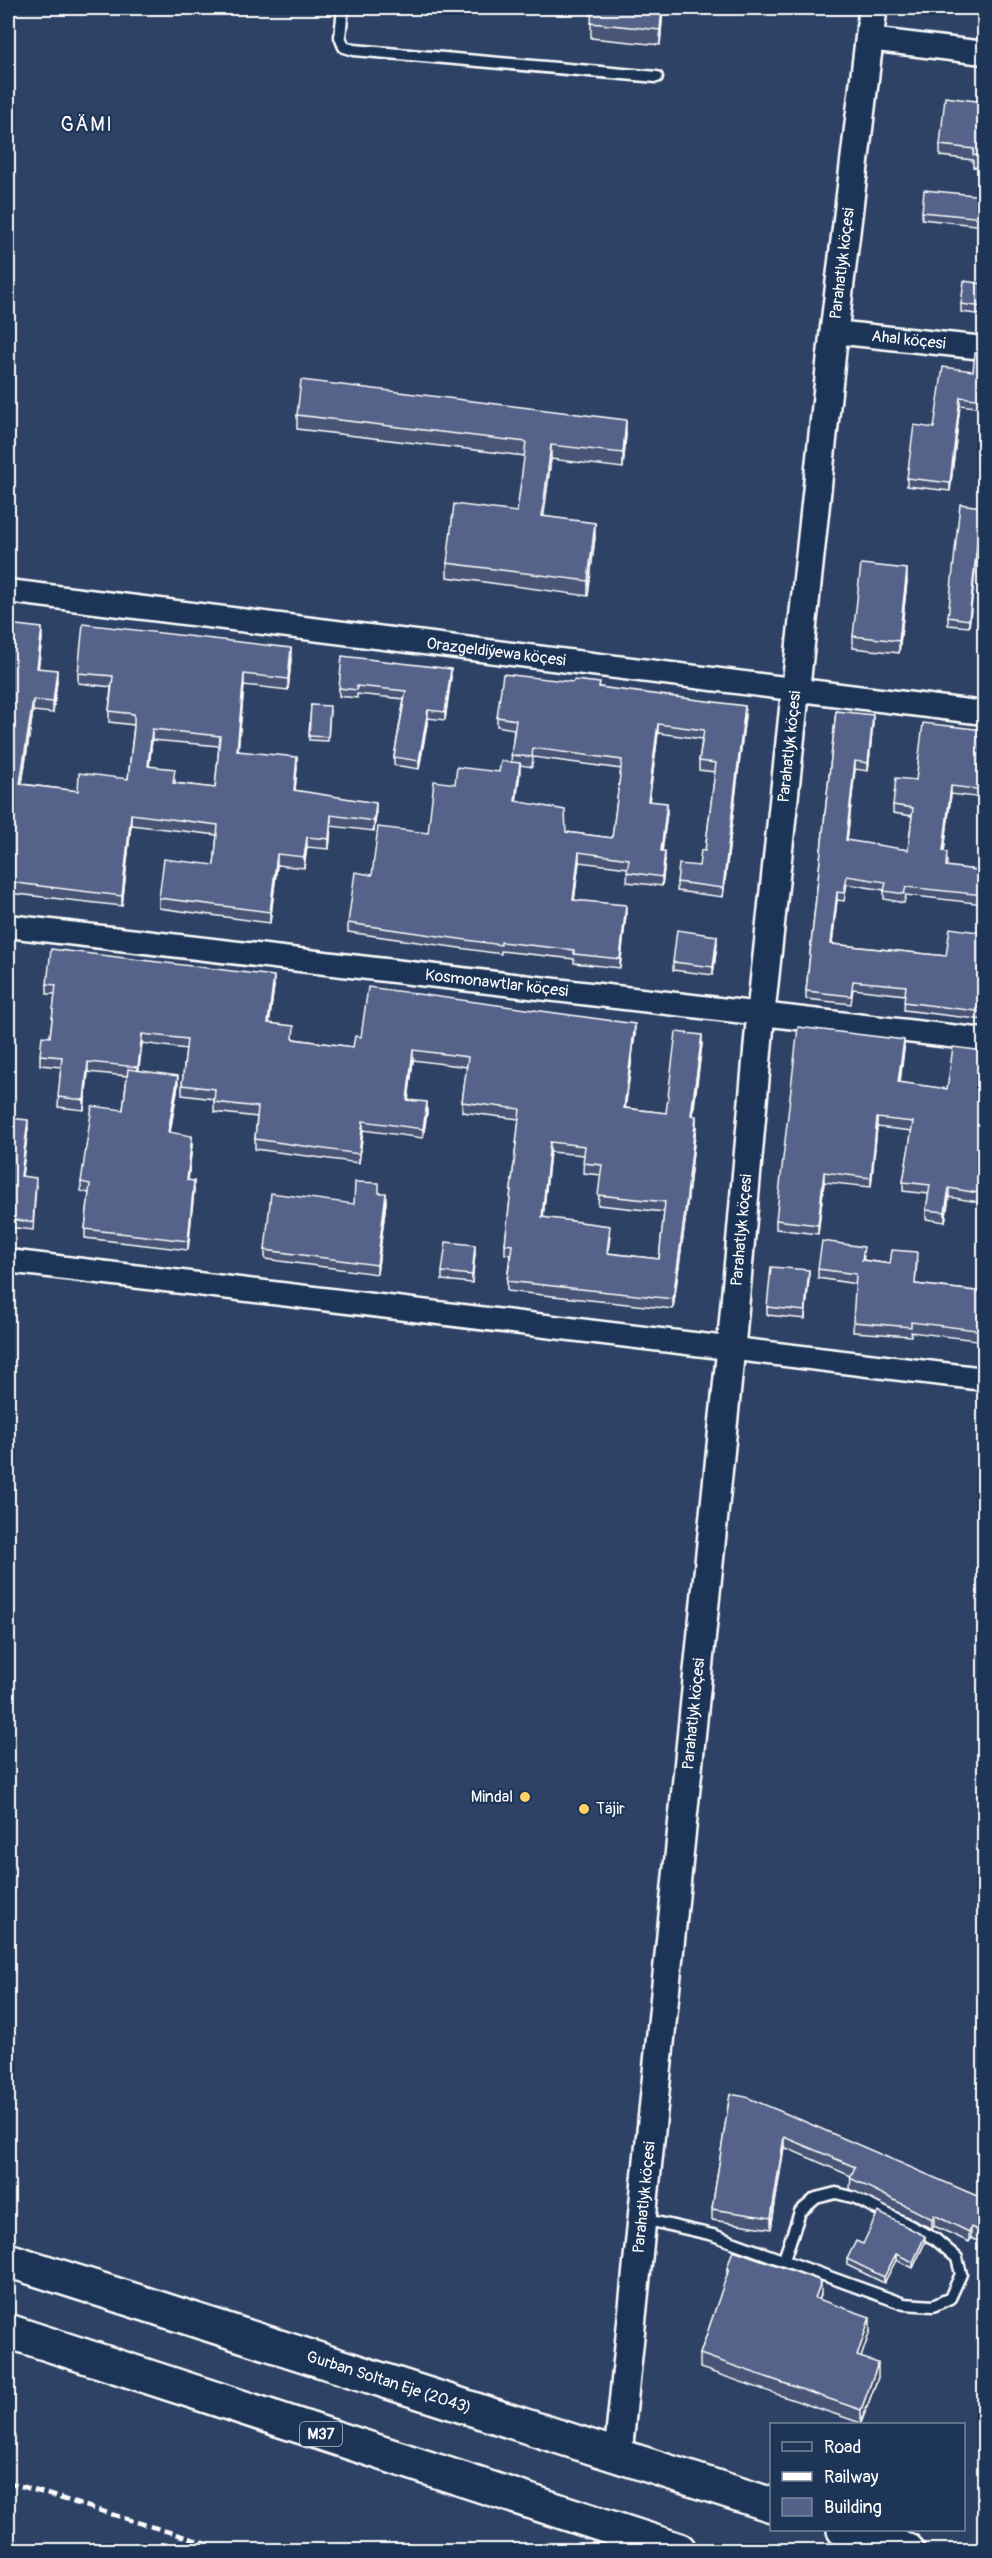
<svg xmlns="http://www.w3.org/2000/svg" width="992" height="2558" font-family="Pangolin,sans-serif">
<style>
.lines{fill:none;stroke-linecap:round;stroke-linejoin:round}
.service-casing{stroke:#fff;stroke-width:15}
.minor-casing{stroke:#fff;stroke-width:27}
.tertiary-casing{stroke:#fff;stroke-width:32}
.trunk-casing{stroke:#fff;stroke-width:38}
.service{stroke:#1d3557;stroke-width:10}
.minor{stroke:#1d3557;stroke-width:22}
.tertiary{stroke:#1d3557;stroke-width:27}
.trunk{stroke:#1d3557;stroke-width:33}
.rail{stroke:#fff;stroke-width:4.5;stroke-dasharray:9 4.5;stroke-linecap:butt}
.wall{fill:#485476;stroke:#fff;stroke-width:1.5;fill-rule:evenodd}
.shaded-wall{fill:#3b4560;stroke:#fff;stroke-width:1.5}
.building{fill:#546289;stroke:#fff;stroke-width:1.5;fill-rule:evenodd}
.poi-dot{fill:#ffd166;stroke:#1d3557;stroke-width:2}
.labels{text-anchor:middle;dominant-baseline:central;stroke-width:4.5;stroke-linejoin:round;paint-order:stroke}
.shield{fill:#1d3557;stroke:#bbc2cd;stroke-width:1.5}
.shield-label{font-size:15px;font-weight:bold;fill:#fff}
.street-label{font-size:16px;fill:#fff;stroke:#1d3557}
.poi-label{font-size:16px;fill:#fff;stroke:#1d3557;text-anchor:end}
.quarter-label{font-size:20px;letter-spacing:1.5px;fill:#fff;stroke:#1d3557}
</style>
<rect width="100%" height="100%" fill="#2e4266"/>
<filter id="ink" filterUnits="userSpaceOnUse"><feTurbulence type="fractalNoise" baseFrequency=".0167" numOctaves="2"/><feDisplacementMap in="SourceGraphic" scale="12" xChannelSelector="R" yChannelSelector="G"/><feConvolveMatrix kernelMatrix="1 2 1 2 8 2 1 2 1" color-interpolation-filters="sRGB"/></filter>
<g filter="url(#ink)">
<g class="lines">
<defs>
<g id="service">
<path d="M343 8 340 37 344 47 354 50 657 77"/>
<path d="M643 2219 713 2235 904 2304 933 2306 950 2298 961 2274 957 2258 935 2239 856 2198 836 2193 816 2198 800 2212 784 2259"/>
</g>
<g id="minor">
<path d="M869 39 984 53"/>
<path id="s1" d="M834 332 984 348"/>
<path id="s2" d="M8 591 984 713"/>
<path id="s3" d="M8 926 984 1040"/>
<path d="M8 1261 984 1379"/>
</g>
<g id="tertiary">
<path id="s4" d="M618 2454 731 1348 761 1012 834 332 873 8"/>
</g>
<g id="trunk">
<path id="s5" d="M8 2260 772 2505"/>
<path d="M8 2331 679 2550"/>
<path d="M844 2530 907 2550"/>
</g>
</defs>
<use href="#service" class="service-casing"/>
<use href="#minor" class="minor-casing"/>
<use href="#tertiary" class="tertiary-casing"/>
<use href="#trunk" class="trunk-casing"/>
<use href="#service" class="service"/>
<use href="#minor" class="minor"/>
<use href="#tertiary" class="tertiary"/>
<use href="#trunk" class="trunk"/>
<path class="rail" d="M8 2482 227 2550"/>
</g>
<g class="wall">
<path d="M663 8 660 45 591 38V23Z"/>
<path d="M984 102V168L973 167V160L940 156V145Z"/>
<path d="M984 196V226L922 219V212Z"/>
<path d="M984 284V315L961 312V304Z"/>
<path d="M984 354V408L960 405 950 491 907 486V478L934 428Z"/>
<path d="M297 415 626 434 623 468 551 459 543 516 595 537 588 596 447 577V563L517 512 525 456 297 429Z"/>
<path d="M981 514 969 627 948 625V617Z"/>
<path d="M907 581 899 653 853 648V636Z"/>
<path d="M8 624 42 639 38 668 57 681 53 713 33 711 22 784 78 791 128 779 134 725 109 722V711L111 687 78 683V673L291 659 288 690 244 685 238 751 297 767 295 791 376 814 374 831 331 826 329 849 307 847 304 868 277 865 270 923 159 908V898L214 865 217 835 131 825 122 906 8 893ZM152 740 219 746 215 788 175 783V780L149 766Z"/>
<path d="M984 625V680H980V670Z"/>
<path d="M451 677 445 720 428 718 419 769 394 765V757L404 699 357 694V698L339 696V688Z"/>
<path d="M600 687 745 715 723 897 677 891V882L699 866 705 851 715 772 699 770V761L702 739 658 733 649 801 667 812 662 851 665 860 662 886 627 882 628 868 579 862 574 900 626 914 620 968 574 963V959L501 951V954L348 932V923L372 875 428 833 455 784 499 772 511 762 514 729 497 726V717ZM533 757 621 769 612 838 566 832 516 802 520 765 532 767Z"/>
<path d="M311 705 330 710 328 741 309 740Z"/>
<path d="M836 711 873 723 868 771 855 769 847 841 908 850 912 816 893 813V805L916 780 984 730V798L951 794 944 852 947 860V867L984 871V904L906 895 904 903 884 899V890L847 884 844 901 837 900 832 944 946 956 984 933V1020L904 1010 905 995 853 989 851 1004 806 999V991Z"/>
<path d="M717 944 713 975 673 970V962Z"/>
<path d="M47 984 274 986 269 1023 294 1039 353 1047 361 1037 635 1034 625 1108 666 1113 702 1044 693 1116 696 1126 686 1214 673 1309 507 1291V1281L510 1255 505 1254V1244L519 1119 462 1112V1102L467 1067 413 1060 408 1100 427 1112 423 1138 363 1130 359 1163 255 1149V1139L257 1117 214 1112V1099L182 1095V1085L186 1049 142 1043 138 1070 178 1085 170 1133 192 1145 188 1180 194 1190 188 1250 85 1238V1229L89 1193 81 1191V1182L123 1110 127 1076 88 1072 84 1110 58 1107 61 1067 40 1065V1055L50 1037 55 994H47ZM550 1152 584 1155 583 1173 601 1175 598 1205 664 1212 659 1259 608 1253 610 1236 543 1217Z"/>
<path d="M904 1049 900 1083 947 1089 984 1051V1203L949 1197 945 1222 926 1219V1210L929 1194 903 1191V1182L912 1131 877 1127 871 1187 824 1182 818 1234 776 1229V1220Z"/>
<path d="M8 1118 28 1128 22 1176 36 1185 33 1230 8 1227Z"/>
<path d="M379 1193 386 1202 377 1274 265 1259V1250L354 1204Z"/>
<path d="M475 1253 472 1283 442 1280V1272Z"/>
<path d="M864 1256 863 1260 890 1264 917 1262 915 1284 984 1292V1341L911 1332V1336L853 1332 856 1284 818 1278V1269Z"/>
<path d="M809 1278 805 1319 767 1315V1307Z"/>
<path d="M730 2094 984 2199V2244L971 2238 969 2242 934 2226 932 2229 850 2189 851 2176 784 2147 771 2229 712 2220V2209Z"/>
<path d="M925 2242 913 2268 896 2260 884 2283 847 2265V2259L863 2244Z"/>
<path d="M727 2268 821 2294 819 2300 870 2331 861 2357 878 2377 861 2423 700 2368V2354L727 2276Z"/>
</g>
<g class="shaded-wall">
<path d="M662 8H663L660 45V30Z"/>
<path d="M960 397V405L950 491V483Z"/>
<path d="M626 420V434L623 468V453Z"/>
<path d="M551 445V459L542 530V516Z"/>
<path d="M981 507V514L969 627V620Z"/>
<path d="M595 523V537L588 596V581Z"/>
<path d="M907 569V581L899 653V641Z"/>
<path d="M42 628V639L37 678V668Z"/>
<path d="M291 648V659L288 690V679Z"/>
<path d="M451 669V677L445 720V712Z"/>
<path d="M57 670V681L53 713V702Z"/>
<path d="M244 674V685L237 762V751Z"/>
<path d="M33 700V711L20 795V784Z"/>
<path d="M745 706V715L723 897V888Z"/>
<path d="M428 710V718L419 769V761Z"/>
<path d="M873 715V723L868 771V763Z"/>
<path d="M658 724V733L648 810V801Z"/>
<path d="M152 729V740L148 776V766Z"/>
<path d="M297 757V767L294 801V790Z"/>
<path d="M855 761V769L846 849V840Z"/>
<path d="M520 763V773L515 810V801Z"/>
<path d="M951 786V794L943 860V851Z"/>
<path d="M376 803V814L374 831V821Z"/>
<path d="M667 803V812L661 860V851Z"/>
<path d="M131 814V825L122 906V896Z"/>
<path d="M331 815V826L329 849V839Z"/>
<path d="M307 837V847L304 868V857Z"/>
<path d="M665 851V860L662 886V877Z"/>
<path d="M579 852V862L573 909V900Z"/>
<path d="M277 854V865L270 923V912Z"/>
<path d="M837 892V900L831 953V944Z"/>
<path d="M626 905V914L620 968V959Z"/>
<path d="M717 936V944L713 975V967Z"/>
<path d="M274 976V986L268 1033V1023Z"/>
<path d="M635 1024V1034L624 1118V1108Z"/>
<path d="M142 1034V1043L138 1077V1067Z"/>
<path d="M702 1035V1044L691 1125V1115Z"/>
<path d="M904 1040V1049L898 1092V1082Z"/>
<path d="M413 1050V1060L407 1110V1100Z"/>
<path d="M88 1062V1072L84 1110V1100Z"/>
<path d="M178 1076V1085L168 1141V1132Z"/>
<path d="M427 1102V1112L423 1138V1129Z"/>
<path d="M696 1116V1126L686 1214 673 1309V1299Z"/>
<path d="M877 1118V1127L871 1187V1178Z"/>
<path d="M28 1120V1128L21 1184V1176Z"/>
<path d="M363 1121V1130L359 1163V1154Z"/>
<path d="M192 1136V1145L187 1189V1180Z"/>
<path d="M550 1142V1152L542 1227V1217Z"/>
<path d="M824 1172V1182L818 1234V1225Z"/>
<path d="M194 1181V1190L188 1250V1241Z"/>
<path d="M949 1188V1197L945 1222V1212Z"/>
<path d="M386 1193V1202L377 1274V1265Z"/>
<path d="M475 1245V1253L472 1283V1275Z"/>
<path d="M809 1270V1278L805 1319V1311Z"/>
<path d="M784 2137V2147L771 2229V2218Z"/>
<path d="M934 2215V2226L932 2229V2219Z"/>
<path d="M971 2227V2238L969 2242V2232Z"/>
<path d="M925 2236V2242L913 2268V2262Z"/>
<path d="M896 2254V2260L884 2283V2277Z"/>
<path d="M821 2281V2294L815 2312V2298Z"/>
<path d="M870 2317V2331L857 2369V2356Z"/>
<path d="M878 2363V2377L861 2423V2410Z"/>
</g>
<g class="building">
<path d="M592 8H662L660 30 591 23Z"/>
<path d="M945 97 984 102V157L973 155 974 149 940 145Z"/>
<path d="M924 190 984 196V218L922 212Z"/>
<path d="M964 281 984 284V307L961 304Z"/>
<path d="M975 353 984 354V400L960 397 950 483 907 478 914 425 934 428 943 367 973 371Z"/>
<path d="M301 380 626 420 623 453 551 445 542 516 595 523 588 581 447 563 454 504 517 512 526 442 297 415Z"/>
<path d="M960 504 981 507 969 620 948 617Z"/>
<path d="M861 564 907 569 899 641 853 636Z"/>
<path d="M8 624 42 628 37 668 57 670 53 702 33 700 20 784 78 791 79 773 128 779 134 727V714L109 711 113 676 78 673 83 624 291 648 288 679 244 674 237 751 297 757 294 790 376 803 374 821 331 815 329 839 307 837 304 857 277 854 270 912 159 898 164 859 214 865 218 825 131 814 122 896 8 882ZM152 729 220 736 215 788 173 783 175 769 148 766Z"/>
<path d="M984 625V670H980Z"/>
<path d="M342 656 451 669 445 712 428 710 419 761 394 757 406 691 357 686V690L339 688Z"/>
<path d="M503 674 573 682 574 680 600 683 599 687 745 706 723 888 677 882 679 864 699 866 701 850 705 851 716 763 699 761 704 730 658 724 648 801 667 803 661 851H665L662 877 627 872 629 859 579 852 573 900 626 905 620 959 574 954V950L501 942V945L348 923 355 872 372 875 378 827 428 833 434 781 455 784 457 767 499 772 501 761 520 763 515 801 565 810 566 832 612 838 622 760 533 748 532 757 511 755 516 720 497 717Z"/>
<path d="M311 705 330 706 328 737 309 736Z"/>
<path d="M836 711 873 715 868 763 855 761 846 840 908 850 913 808 893 805 896 778 916 780 923 723 984 730V790L951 786 943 851 947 852 946 866 984 871V895L906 887 904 894 884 891 886 882 847 876 844 893 837 892 831 944 946 956 950 928 984 933V1012L904 1002 906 986 853 981 851 996 806 991Z"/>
<path d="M677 930 717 936 713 967 673 962Z"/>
<path d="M51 949 274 976 268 1023 294 1026 293 1039 353 1047 355 1036 361 1037 368 987 635 1024 624 1108 666 1113 676 1032 702 1035 691 1115 696 1116 686 1204 673 1299 507 1281 512 1245 505 1244 520 1109 462 1102 468 1057 413 1050 407 1100 427 1102 423 1129 363 1121 359 1154 255 1139 258 1107 214 1102 215 1089 182 1085 187 1039 142 1034 138 1067 88 1062 84 1100 58 1097 62 1057 40 1055 42 1036 50 1037 56 985 47 984ZM550 1142 585 1146 583 1163 602 1165 598 1195 665 1202 659 1259 607 1253 610 1226 542 1217Z"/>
<path d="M798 1027 904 1040 898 1082 947 1089 953 1047 984 1051V1194L949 1188 945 1212 926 1210 930 1185 903 1182 913 1122 877 1118 871 1178 824 1172 818 1225 776 1220Z"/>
<path d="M128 1069 178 1076 168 1132 192 1136 187 1180 194 1181 188 1241 85 1229 90 1184 81 1182 92 1106 123 1110Z"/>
<path d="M8 1118 28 1120 21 1176 36 1178 33 1222 8 1219Z"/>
<path d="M355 1182 379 1183V1193H386L377 1265 265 1250 271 1193 354 1204Z"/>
<path d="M822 1241 864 1247 862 1260 890 1264 892 1250 917 1252 915 1284 984 1292V1331L911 1322V1327L853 1322 856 1274 818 1269Z"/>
<path d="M446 1242 475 1245 472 1275 442 1272Z"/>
<path d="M771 1267 809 1270 805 1311 767 1307Z"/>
<path d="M730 2094 746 2097 787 2114 984 2199V2233L971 2227 969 2232 934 2215 932 2219 850 2178 855 2167 784 2137 771 2218 712 2209Z"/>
<path d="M878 2212 925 2236 913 2262 896 2254 884 2277 847 2259 856 2241 863 2244Z"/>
<path d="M733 2250 821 2281 815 2298 870 2317 857 2356 878 2363 861 2410 700 2354 729 2269 727 2268Z"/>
</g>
</g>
<g class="poi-dot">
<circle cx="525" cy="1797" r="6"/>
<circle cx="584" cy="1809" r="6"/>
</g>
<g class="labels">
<rect class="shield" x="300" y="2422" width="42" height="24" rx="4.5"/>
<g class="shield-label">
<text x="321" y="2434">M37</text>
</g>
<g class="street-label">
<text stroke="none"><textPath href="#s4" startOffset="2202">Parahatlyk köçesi</textPath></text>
<text stroke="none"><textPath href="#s1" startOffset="75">Ahal köçesi</textPath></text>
<text stroke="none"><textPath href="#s2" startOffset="492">Orazgeldiýewa köçesi</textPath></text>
<text stroke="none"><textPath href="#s4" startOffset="1716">Parahatlyk köçesi</textPath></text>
<text stroke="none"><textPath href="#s3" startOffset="492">Kosmonawtlar köçesi</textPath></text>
<text stroke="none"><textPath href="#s4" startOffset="1230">Parahatlyk köçesi</textPath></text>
<text stroke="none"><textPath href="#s4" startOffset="744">Parahatlyk köçesi</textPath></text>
<text stroke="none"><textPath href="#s4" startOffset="258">Parahatlyk köçesi</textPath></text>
<text stroke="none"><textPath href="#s5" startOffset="400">Gurban Soltan Eje (2043)</textPath></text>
</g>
<g class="poi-label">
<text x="513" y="1797">Mindal</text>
<text x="596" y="1809" text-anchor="start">Täjir</text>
</g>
<g class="quarter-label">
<text x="87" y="124">GÄMI</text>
</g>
</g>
<rect width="992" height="2558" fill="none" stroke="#1d3557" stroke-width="30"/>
<rect x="15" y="15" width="962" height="2528" fill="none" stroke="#fff" stroke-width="2" filter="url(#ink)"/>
<rect x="770" y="2423" width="195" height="108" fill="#1d3557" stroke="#77869a" stroke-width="1.5"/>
<rect x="782" y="2442" width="30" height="9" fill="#1d3557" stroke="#77869a" stroke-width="1.5"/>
<text x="824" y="2453" font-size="18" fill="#ffffff">Road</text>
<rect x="782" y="2472" width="30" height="9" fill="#ffffff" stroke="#77869a" stroke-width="1.5"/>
<text x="824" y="2483" font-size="18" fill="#ffffff">Railway</text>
<rect x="782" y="2498" width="30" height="18" fill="#546289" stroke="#77869a" stroke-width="1.5"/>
<text x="824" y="2513" font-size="18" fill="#ffffff">Building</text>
</svg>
